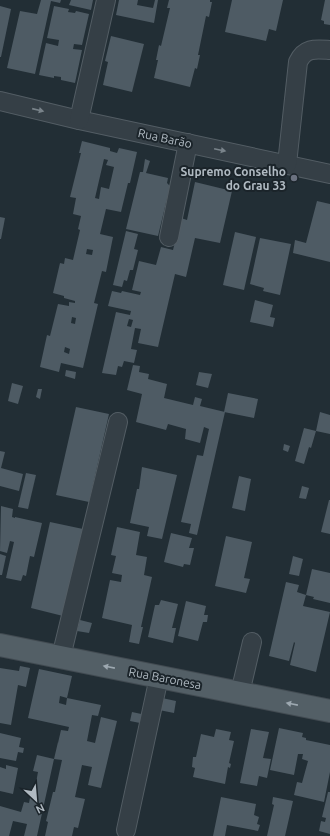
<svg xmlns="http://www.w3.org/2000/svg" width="330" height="836" font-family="Ubuntu,sans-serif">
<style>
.building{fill:#4e5b64;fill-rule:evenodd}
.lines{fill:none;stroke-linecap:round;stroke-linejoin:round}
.minor-casing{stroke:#535d64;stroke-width:20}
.major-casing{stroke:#424b52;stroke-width:24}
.minor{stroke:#353f46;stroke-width:18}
.major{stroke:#535f66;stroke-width:22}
.oneway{fill:#79838a}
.oneway2{fill:#9da8b0}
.worship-dot{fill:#6b7280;stroke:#1b242a;stroke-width:1.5}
.labels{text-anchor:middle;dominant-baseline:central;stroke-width:4;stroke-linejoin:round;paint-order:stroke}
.street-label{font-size:12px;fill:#b0bac2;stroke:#1b242a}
.poi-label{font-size:12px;font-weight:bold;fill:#b0bac2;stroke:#1b242a;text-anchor:end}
</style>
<rect width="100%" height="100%" fill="#222e35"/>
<g class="building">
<path d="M41 0H61L60 3 51 1 35 74 7 68 20 11 37 14Z"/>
<path d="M71 0H93L91 10 69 5Z"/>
<path d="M119 0H138L137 5 153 8 155 0H158L154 23 116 15Z"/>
<path d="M169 0H210V2H212L209 17 206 16 198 55H200L197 69 195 68 190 87 154 78 158 60H156L159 45 161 46 170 8H167Z"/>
<path d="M232 0H283L276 31 269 29 266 41 225 32Z"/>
<path d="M325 0H330V25L324 24V21L321 20Z"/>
<path d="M0 6 11 9 1 57H0Z"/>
<path d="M54 6 69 9 68 12 75 13 76 11 89 14 82 45 74 44 73 49 82 50 75 83 61 80V77L54 76V78L39 75 46 43 58 46 59 40 47 38Z"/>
<path d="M111 36 144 44 132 92 103 85 108 62 105 61Z"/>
<path d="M82 141 110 148V151L117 153 119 148 137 152 130 183H128L121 212 106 209 100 234 113 237 106 272 102 271 94 303 98 304 83 368 61 363 59 372 40 367 47 335 50 336 58 304 69 306V302L75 303V301L64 298V296L53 293 60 263 64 264 65 258 73 260 80 230 78 229 81 216 73 214 76 198 70 197 81 153H79ZM104 159 108 160 106 165 114 167 109 189 101 187 99 199 95 198ZM87 249 93 250 92 255 86 254ZM72 317 76 318 75 324 71 323ZM65 347 70 349 69 354 64 352Z"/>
<path d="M145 159 150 161 146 173 168 178 167 183 170 186 158 236 126 229 140 172H143Z"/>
<path d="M195 182 232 191 220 243 195 238 186 277 175 274 158 347 138 343 141 329 135 328 131 349 137 350 134 363 124 361 122 367 118 366 116 375 102 373 116 312 130 315 131 311 108 306 112 291 121 293 122 291 140 295 141 292 132 290 139 261 156 265 161 247 173 250 181 218 187 220ZM129 319 133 320 131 327 127 326Z"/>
<path d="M317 201 330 204V262L293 253 295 240 306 243Z"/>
<path d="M0 217 5 218 1 239H0Z"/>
<path d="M126 231 138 234 134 249 138 250 133 270H130L127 281 124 280 122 287 113 285Z"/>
<path d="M235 232 256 237 244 290 223 285Z"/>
<path d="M260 238 291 244 280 295 263 291 264 288 250 284Z"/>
<path d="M255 300 273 305 270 317 275 318 273 327 250 322Z"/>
<path d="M133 365 140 366 139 372 149 374 148 379 167 384 164 398 193 405 195 397 202 399 200 406 225 412 197 535 189 533 191 524 181 522 197 455 203 456 209 429 204 427 200 443 185 439 186 429 168 424 166 430 136 422 142 394 127 390Z"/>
<path d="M66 370 76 372 75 379 65 376Z"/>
<path d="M199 372 212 374 208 388 196 385Z"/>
<path d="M12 383 23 386 18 404 8 401Z"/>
<path d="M38 389H42L40 399 36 397Z"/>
<path d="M228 393 258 399 254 418 224 412Z"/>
<path d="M76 407 109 414 89 502 56 495Z"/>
<path d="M320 412 330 415V434L316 431 311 448 309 447 304 464 295 461 304 428 316 431Z"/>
<path d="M284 444 290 446 288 452 283 450Z"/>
<path d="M0 451 5 452 1 468 23 474 19 491 0 486Z"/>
<path d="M142 467 177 475 162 539 147 536 149 527 130 523 137 489H139Z"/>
<path d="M26 473 36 475 28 509 18 507Z"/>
<path d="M239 476 251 479 245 511 232 508Z"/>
<path d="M302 486 309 488 306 499 299 498Z"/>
<path d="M329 500H330V534L321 532Z"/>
<path d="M1 506 13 509 12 517 15 518V517L42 523 34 557 30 556 26 576 23 575 21 581 6 578 14 542 10 541 7 553 0 551Z"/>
<path d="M50 522 83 529 63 616 31 608Z"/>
<path d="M117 527 140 532 136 555 147 557 144 575 152 577 141 627H143L139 644 129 642 132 625 102 618 110 580 121 582 122 575 112 573 116 556 111 555Z"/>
<path d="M171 533 192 538 189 548H194L190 565 184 564 183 567 164 562Z"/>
<path d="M226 536 252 542 244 578 250 579 246 593 215 586Z"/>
<path d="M0 554 6 556 2 575H0Z"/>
<path d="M293 556 303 559 299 576 289 574Z"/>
<path d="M312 569 330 573V603L313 599 314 597 306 595 303 606 330 612 316 672 290 665 295 643 294 642 289 661 269 656 286 582 299 585 297 592 306 595Z"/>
<path d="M161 600 178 604 172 628H176L173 643 148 637 155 605H159Z"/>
<path d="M186 601 206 606 204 615H208L207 622H203L198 641 178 636Z"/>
<path d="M80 620 92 623 89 633 77 631Z"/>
<path d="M20 666 30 668 26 687 18 685 11 725 0 723V668L19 671Z"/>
<path d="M39 669 72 676 67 698 101 705 98 716 92 715 87 741 95 743 101 717 117 721 101 788 88 785 92 767 82 765 75 797 85 799 78 828 74 827 72 836H45L48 822 46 821 53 792H55L62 760 54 759 58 742V743L61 730 68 731 69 727 28 718ZM60 696 67 698 66 705 59 703Z"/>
<path d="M162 698 176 701 174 713 159 710Z"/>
<path d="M132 712 146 715 145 724 130 721Z"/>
<path d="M279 728 303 733 302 737 306 738V740L330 745V772L324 802 294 795 297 782 302 783 308 761 302 759 303 754H298L294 775 270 770Z"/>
<path d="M216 729 231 732 229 740 234 741 229 763 231 764 230 768 228 767 225 784 193 777 195 768 192 767 193 757H196L201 734 214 737Z"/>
<path d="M251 729 269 732 263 758 271 759 267 778 259 776 257 786 240 783Z"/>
<path d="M0 733 21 738 19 747 24 748 23 753 18 752 16 761 0 758Z"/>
<path d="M37 755 54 759 37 836H24L27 824 13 821 9 836H0V806L21 812 24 802 29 803 32 787 35 788 38 772 33 771Z"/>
<path d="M6 765 18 768 13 794 0 791V767L6 769Z"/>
<path d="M328 792H330V834L319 831 321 821 325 822 326 818 322 817Z"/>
<path d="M221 797 256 804 254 815 259 817 257 824 260 825 258 831 227 825 225 836H213Z"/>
<path d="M273 797 293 801 285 836H267L274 805 272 804Z"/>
</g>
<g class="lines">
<defs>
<g id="minor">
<path d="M0 101 79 120 330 174"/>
<path d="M79 120 106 0"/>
<path d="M287 164 298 62C305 47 316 49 330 50"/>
<path d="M169 237 188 143"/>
<path d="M61 657 118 422"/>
<path d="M240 693 252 642"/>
<path d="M126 830 159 677"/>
</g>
<path id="major" d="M0 645 330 711"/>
</defs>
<use href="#minor" class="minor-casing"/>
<use href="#major" class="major-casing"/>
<use href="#minor" class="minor"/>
<use href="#major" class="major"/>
</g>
<defs><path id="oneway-solid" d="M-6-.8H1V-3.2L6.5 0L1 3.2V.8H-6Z"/></defs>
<g class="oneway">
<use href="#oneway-solid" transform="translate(38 110) rotate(13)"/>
<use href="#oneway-solid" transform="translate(220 150) rotate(12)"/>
</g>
<g class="oneway2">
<use href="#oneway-solid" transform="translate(109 667) rotate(-169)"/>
<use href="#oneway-solid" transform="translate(292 704) rotate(-169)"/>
</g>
<circle class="worship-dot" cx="294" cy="178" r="4"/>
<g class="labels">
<g class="street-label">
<text transform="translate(165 138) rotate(12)">Rua Barão</text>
<text transform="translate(165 678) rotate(11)">Rua Baronesa</text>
</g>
<g class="poi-label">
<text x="286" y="171">Supremo Conselho<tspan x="286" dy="14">do Grau 33</tspan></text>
</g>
</g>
<g transform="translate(36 800) rotate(154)" stroke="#1b242a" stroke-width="3" paint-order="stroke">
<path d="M0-3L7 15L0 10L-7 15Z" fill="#b0bac2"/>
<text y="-6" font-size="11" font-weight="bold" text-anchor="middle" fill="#b0bac2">N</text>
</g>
</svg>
